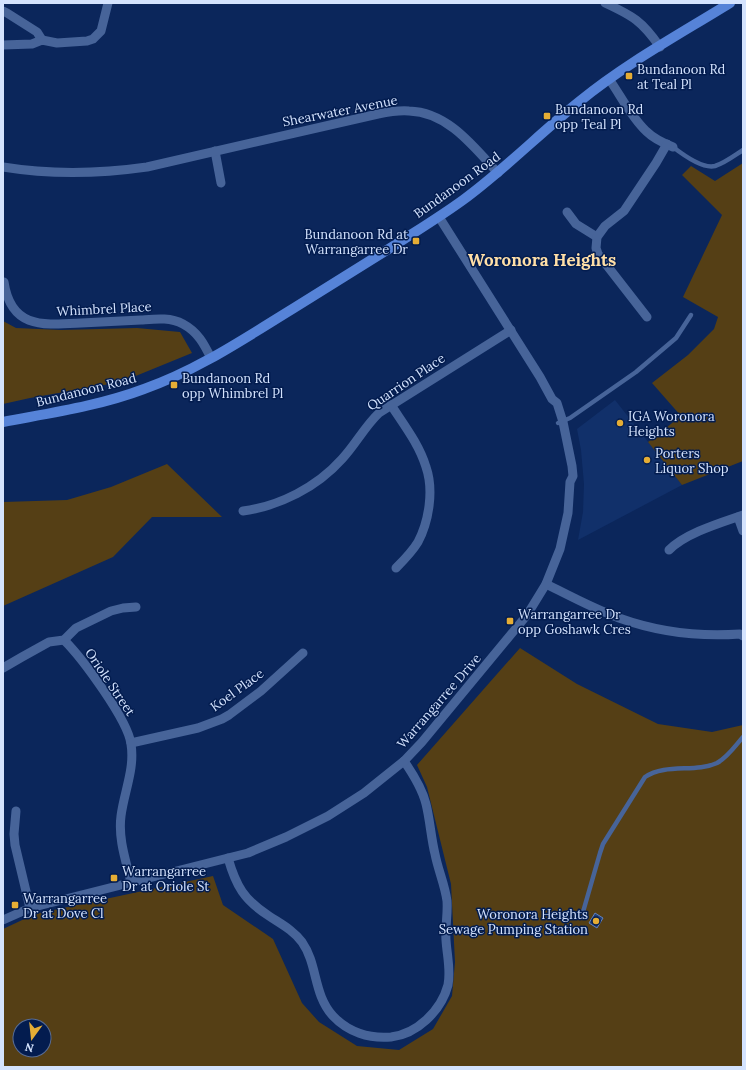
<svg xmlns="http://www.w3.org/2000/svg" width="746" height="1070" font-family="Lora,serif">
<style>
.built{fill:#11306a}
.green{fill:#553f15;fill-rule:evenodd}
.building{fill:#234077;stroke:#6081bd}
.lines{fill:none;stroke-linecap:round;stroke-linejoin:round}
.lane{stroke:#476499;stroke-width:4.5}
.street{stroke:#476499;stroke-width:9}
.secondary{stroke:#5683d8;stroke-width:10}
.poi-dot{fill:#e5ad35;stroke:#031c4f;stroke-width:1.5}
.labels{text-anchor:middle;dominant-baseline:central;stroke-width:3;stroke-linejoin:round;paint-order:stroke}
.poi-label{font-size:13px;fill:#d4e3fe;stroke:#031c4f;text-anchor:start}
.street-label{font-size:13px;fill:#d4e3fe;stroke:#031c4f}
.district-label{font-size:17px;font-weight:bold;fill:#ffdfa7;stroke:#031c4f}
</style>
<rect width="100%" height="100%" fill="#0b265b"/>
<path class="built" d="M615 400 682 485 578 540 583 512 584 484 581 450 577 429Z"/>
<g class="green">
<path d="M743 163V461L682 485 648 442 681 416 652 383 688 355 714 329 718 317 683 297 722 215 682 175 691 166 715 181Z"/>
<path d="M3 321 16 328 61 330 137 328 180 332 192 353 121 382 30 398 3 404Z"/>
<path d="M167 464 222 517H152L113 557 3 606V502L67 500 111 487Z"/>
<path d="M520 648 577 684 658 724 712 732 743 725V1067H3V929L35 914 213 876 223 905 273 939 302 1003 319 1022 357 1046 399 1050 433 1029 452 996 455 962 451 884 427 787 417 765ZM20 1026H44V1050H20Z"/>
</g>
<path class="building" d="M595 913 603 918 597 928 589 923Z"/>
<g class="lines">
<g class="lane">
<path d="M673 147C682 154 703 169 715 166 725 163 735 155 743 150"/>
<path d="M558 423 570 418 636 372 676 338 691 315"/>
<path d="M583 912 600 853 603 844 645 777C666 763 695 773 717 763 728 757 735 746 743 737"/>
</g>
<g class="street">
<path d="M605 3C633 16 642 21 660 47"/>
<path d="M3 11 7 13 37 32 42 40"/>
<path d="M3 45 32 44 42 40 57 43 87 41 93 39 101 31 108 3"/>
<path d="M609 79C621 96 631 117 646 131 653 138 663 143 673 147"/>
<path d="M215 151 221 183"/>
<path d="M3 167C52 175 98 174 147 167L378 114C388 112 398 110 409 111 448 112 474 147 498 173"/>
<path d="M567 212 576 224 597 237"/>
<path d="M4 282C11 329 43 325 81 323 101 322 121 321 141 320 155 319 170 317 183 324 198 332 204 344 211 358"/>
<path d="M647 317 598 254 596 248 597 237 605 226 624 211 656 163 667 144"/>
<path d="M391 405C404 425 419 444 426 467 434 490 429 521 418 542 412 552 404 560 396 568"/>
<path d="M243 511C280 506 317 487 342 459 356 444 365 426 379 413L511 330"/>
<path d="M738 517 743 531"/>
<path d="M669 550C686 533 720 523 743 515"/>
<path d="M546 584C570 596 594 609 619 618 658 632 698 637 740 634L743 636"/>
<path d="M64 640C82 658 128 720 131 744 135 769 124 792 121 816 118 839 126 861 131 882"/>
<path d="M3 668 22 657 49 642 64 640 76 628 111 611 123 608 136 607"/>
<path d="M131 743 198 728 222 719 229 715 261 691 303 653"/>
<path d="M16 811 14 834 15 845 30 908"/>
<path d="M228 858C236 886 244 900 269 916 281 924 293 930 302 942 318 965 313 994 333 1016 348 1032 369 1039 391 1037 417 1034 441 1011 448 985 451 970 447 956 446 940 445 927 448 914 447 901 445 885 438 870 435 854 431 838 430 820 426 804 422 788 413 774 404 761"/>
<path d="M3 920 30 908 228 858 248 853 286 837 328 816 364 793 404 761 422 742 527 615 546 584 560 549 568 513 570 482 573 476 572 466 563 422 557 403 552 399 540 377 439 217"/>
</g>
<path class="secondary" d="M3 422C50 413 99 406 144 389 198 370 245 338 294 308 328 287 361 266 395 245 418 230 441 216 463 200 504 170 540 133 580 101 625 64 680 34 730 3"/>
</g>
<g class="poi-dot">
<rect x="625" y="72" width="8" height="8" rx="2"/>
<rect x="543" y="112" width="8" height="8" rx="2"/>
<rect x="412" y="237" width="8" height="8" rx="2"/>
<rect x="170" y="381" width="8" height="8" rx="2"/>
<circle cx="620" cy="423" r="4"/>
<circle cx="647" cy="460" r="4"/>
<rect x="506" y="617" width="8" height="8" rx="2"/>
<rect x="110" y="874" width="8" height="8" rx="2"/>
<rect x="11" y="901" width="8" height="8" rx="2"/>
<circle cx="596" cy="921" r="4"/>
</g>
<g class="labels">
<g class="poi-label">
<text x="637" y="69">Bundanoon Rd<tspan x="637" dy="15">at Teal Pl</tspan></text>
<text x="555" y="109">Bundanoon Rd<tspan x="555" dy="15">opp Teal Pl</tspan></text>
<text x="408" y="234" text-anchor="end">Bundanoon Rd at<tspan x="408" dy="15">Warrangarree Dr</tspan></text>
<text x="182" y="378">Bundanoon Rd<tspan x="182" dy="15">opp Whimbrel Pl</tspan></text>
<text x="628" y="416">IGA Woronora<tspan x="628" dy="15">Heights</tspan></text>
<text x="655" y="453">Porters<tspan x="655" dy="15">Liquor Shop</tspan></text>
<text x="518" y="614">Warrangarree Dr<tspan x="518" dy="15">opp Goshawk Cres</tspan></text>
<text x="122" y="871">Warrangarree<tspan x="122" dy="15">Dr at Oriole St</tspan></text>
<text x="23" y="898">Warrangarree<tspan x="23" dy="15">Dr at Dove Cl</tspan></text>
<text x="588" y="914" text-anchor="end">Woronora Heights<tspan x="588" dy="15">Sewage Pumping Station</tspan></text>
</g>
<g class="street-label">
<text transform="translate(340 111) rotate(-11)">Shearwater Avenue</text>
<text transform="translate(457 185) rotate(-36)">Bundanoon Road</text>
<text transform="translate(104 309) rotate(-3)">Whimbrel Place</text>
<text transform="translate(406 382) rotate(-34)">Quarrion Place</text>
<text transform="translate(86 390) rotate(-14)">Bundanoon Road</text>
<text transform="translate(110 682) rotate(56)">Oriole Street</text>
<text transform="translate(237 690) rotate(-36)">Koel Place</text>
<text transform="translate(439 701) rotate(-49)">Warrangarree Drive</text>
</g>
<g class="district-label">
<text x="542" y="260">Woronora Heights</text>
</g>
</g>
<rect width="746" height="1070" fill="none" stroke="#d4e3fe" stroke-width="8"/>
<g transform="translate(32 1038) rotate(195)"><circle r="19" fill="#031c4f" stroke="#576c95"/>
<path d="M0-3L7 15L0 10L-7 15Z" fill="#e5ad35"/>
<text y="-6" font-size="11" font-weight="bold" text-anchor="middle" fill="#d4e3fe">N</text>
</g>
</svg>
